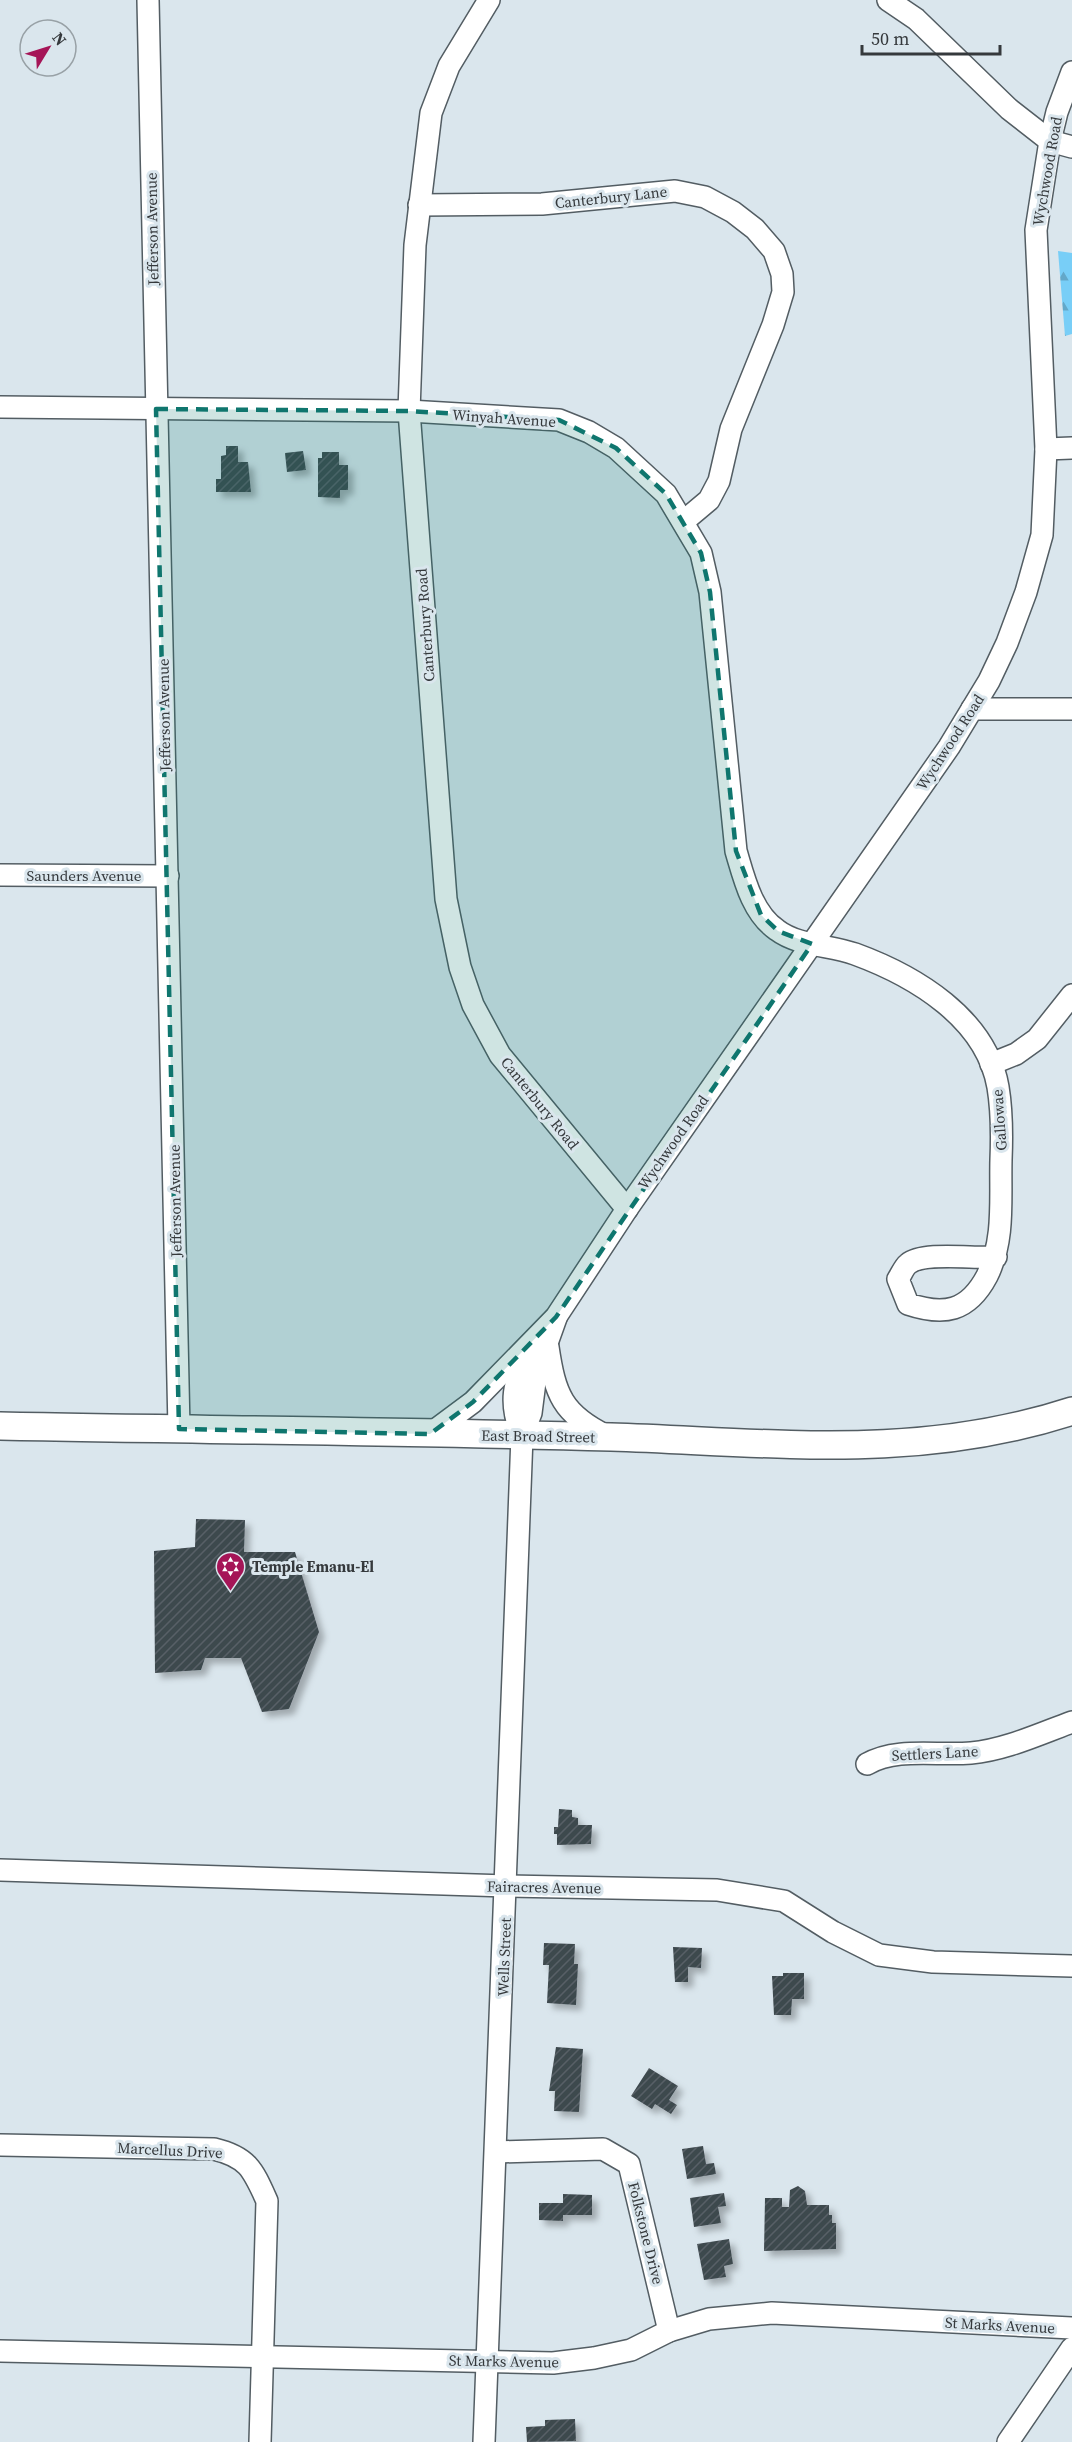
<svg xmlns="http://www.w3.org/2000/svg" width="1072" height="2442" font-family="'Source Serif 4',serif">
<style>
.forest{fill:url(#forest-firs)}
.building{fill:url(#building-hatch);filter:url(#shadow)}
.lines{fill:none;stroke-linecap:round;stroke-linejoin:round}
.minor-casing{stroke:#535d63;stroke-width:24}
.tertiary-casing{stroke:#535d63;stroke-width:30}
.minor{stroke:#fff;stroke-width:21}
.tertiary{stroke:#fff;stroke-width:27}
.marked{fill:#0f766e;fill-opacity:0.2;stroke:#0f766e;stroke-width:4.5;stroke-dasharray:12 8;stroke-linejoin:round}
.labels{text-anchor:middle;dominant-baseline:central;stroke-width:6;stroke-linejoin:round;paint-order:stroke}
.street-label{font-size:15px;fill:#35393c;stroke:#dae6ed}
.poi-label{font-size:15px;font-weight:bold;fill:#35393c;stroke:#dae6ed;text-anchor:start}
</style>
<defs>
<pattern id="forest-firs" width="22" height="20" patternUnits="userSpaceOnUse" patternTransform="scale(1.5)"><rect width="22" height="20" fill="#78cef7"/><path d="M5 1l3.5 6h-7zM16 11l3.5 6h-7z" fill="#63a8c9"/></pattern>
<pattern id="building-hatch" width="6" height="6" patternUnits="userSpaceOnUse" patternTransform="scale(1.5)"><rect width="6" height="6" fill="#3e484e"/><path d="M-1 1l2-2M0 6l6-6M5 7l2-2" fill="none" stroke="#586166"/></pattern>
<filter id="shadow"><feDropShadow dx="5.5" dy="5.5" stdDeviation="3" flood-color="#0004"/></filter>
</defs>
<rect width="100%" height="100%" fill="#dae6ed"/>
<path class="forest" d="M1058 251 1072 253V334L1065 336Z"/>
<g class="building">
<path d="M226 446H238V462H248L251 492H216V479H221V456L226 455Z"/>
<path d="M303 451 306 470 287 472 285 453Z"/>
<path d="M322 452H339V465H348V490H340V498L318 497V458H322Z"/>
<path d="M196 1519 245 1520 244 1552H295L319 1632 289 1709 262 1712 241 1658H205L201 1670 155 1673 154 1551 195 1547Z"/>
<path d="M559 1809 572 1810V1817L578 1818V1825H592L591 1844 557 1845V1834H554V1827H558Z"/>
<path d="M544 1943 575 1944 574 1964H578L576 2005 547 2003 549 1965H543Z"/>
<path d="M673 1947 702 1948 701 1968 688 1967V1982H675Z"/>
<path d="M783 1973H804V1999H792L791 2015H774L772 1976H783Z"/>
<path d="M556 2047 583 2049 579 2112 554 2111 555 2091H549Z"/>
<path d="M649 2068 678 2086 669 2100 677 2105 671 2114 655 2104 652 2109 631 2096Z"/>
<path d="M703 2146 706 2164 714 2163 716 2174 687 2179 682 2149Z"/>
<path d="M798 2186 805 2191 807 2205H829V2215H832V2223H836V2249L764 2251 765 2198H782V2207H789L790 2190Z"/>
<path d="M724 2193 726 2206 718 2207 721 2223 694 2227 690 2198Z"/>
<path d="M563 2194 592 2195V2215H563V2221L539 2220V2203H563Z"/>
<path d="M729 2239 733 2264 724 2266 726 2277 704 2280 697 2244Z"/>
<path d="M575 2419 576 2441 527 2442 526 2427 545 2426V2420Z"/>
</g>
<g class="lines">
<defs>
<g id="minor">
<path d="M148 0 179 1429"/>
<path d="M489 0 449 66 431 113 415 245 409 411 446 899 460 967 473 1005 500 1055 627 1209"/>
<path d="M888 0 916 19 1009 109 1050 141 1072 147"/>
<path d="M419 205 542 204 675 191 705 197 733 212 755 229 774 251 782 274 783 292 773 325 731 429 719 481 709 500 684 521"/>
<path d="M0 407 409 411 559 420 589 432 616 448 666 494 701 553 710 592 736 851C744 878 752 913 777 930 798 946 830 945 855 954 915 976 986 1018 998 1087 1002 1111 1002 1136 1001 1160 1000 1199 1005 1240 987 1276 968 1312 944 1316 908 1304L898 1279C901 1275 904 1267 908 1264 923 1251 975 1259 996 1257"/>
<path d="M1046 449 1072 448"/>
<path d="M972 709H1072"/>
<path d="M0 875 168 876"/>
<path d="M991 1064 1016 1054 1037 1039 1072 995"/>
<path d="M548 1347C555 1394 562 1414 607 1436"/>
<path d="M430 1434 473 1402 556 1317 627 1209 949 747 989 681 1007 643 1026 592 1042 535 1046 449 1036 230 1050 141 1057 112 1072 72"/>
<path d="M522 1436C508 1401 514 1384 528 1350"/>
<path d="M867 1764C897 1747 936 1756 971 1753 1005 1750 1039 1734 1072 1722"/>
<path d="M0 1870 507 1886 717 1890 784 1901 833 1932 879 1955 933 1962 1072 1966"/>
<path d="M0 2145 214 2149C248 2157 253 2170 267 2201L260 2442"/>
<path d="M496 2152 603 2149 629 2164 669 2331"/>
<path d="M0 2351 553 2363 594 2358 631 2350 669 2331 709 2319 772 2313 1072 2328"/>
<path d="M484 2442 522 1436 531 1413 536 1374 556 1318"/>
<path d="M1008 2442 1072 2348"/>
</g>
<path id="tertiary" d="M0 1426C204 1430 407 1431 611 1437 771 1442 916 1462 1072 1411"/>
</defs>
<use href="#minor" class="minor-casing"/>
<use href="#tertiary" class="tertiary-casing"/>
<use href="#minor" class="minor"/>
<use href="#tertiary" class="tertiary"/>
</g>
<path class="marked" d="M156 409 409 411 559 420 616 448 666 494 701 553 710 592 736 851 761 915 778 931 812 944 556 1317 473 1402 430 1434 179 1429Z"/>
<defs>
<symbol id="synagogue-pin" viewBox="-11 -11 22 30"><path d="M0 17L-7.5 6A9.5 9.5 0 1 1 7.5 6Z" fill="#a51557" stroke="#dae6ed"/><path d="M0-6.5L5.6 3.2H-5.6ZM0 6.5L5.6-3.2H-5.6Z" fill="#fff"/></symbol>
</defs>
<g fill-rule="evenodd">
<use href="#synagogue-pin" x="214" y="1550" width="33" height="45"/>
</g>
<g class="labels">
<g class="street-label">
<text transform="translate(1047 171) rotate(-80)">Wychwood Road</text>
<text transform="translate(611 197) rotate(-6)">Canterbury Lane</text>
<text transform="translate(152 229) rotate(-91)">Jefferson Avenue</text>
<text transform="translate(504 418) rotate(4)">Winyah Avenue</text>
<text transform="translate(425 625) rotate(-94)">Canterbury Road</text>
<text transform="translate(164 715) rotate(-91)">Jefferson Avenue</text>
<text transform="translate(950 742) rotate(-57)">Wychwood Road</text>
<text x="84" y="875">Saunders Avenue</text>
<text transform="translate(540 1103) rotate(51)">Canterbury Road</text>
<text transform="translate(999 1120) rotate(-94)">Gallowae</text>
<text transform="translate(673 1142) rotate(-55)">Wychwood Road</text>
<text transform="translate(175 1201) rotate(-91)">Jefferson Avenue</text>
<text transform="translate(538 1436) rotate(1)">East Broad Street</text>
<text transform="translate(935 1753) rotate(-3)">Settlers Lane</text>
<text transform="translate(544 1887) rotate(1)">Fairacres Avenue</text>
<text transform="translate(504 1957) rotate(-88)">Wells Street</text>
<text transform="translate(170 2150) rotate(3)">Marcellus Drive</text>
<text transform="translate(646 2233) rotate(76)">Folkstone Drive</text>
<text transform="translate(1000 2325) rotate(3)">St Marks Avenue</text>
<text transform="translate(504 2361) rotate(1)">St Marks Avenue</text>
</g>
<g class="poi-label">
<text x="252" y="1566">Temple Emanu-El</text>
</g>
</g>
<g transform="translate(48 48) rotate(52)"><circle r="28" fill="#dae6ed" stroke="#98a1a6" stroke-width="1.5"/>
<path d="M0-4.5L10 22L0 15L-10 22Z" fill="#a51557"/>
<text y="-9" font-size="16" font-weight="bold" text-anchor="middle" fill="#35393c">N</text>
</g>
<path d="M862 45v9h138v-9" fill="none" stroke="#35393c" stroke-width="3"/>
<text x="871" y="45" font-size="18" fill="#35393c" stroke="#dae6ed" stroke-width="4.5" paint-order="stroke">50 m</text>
</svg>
